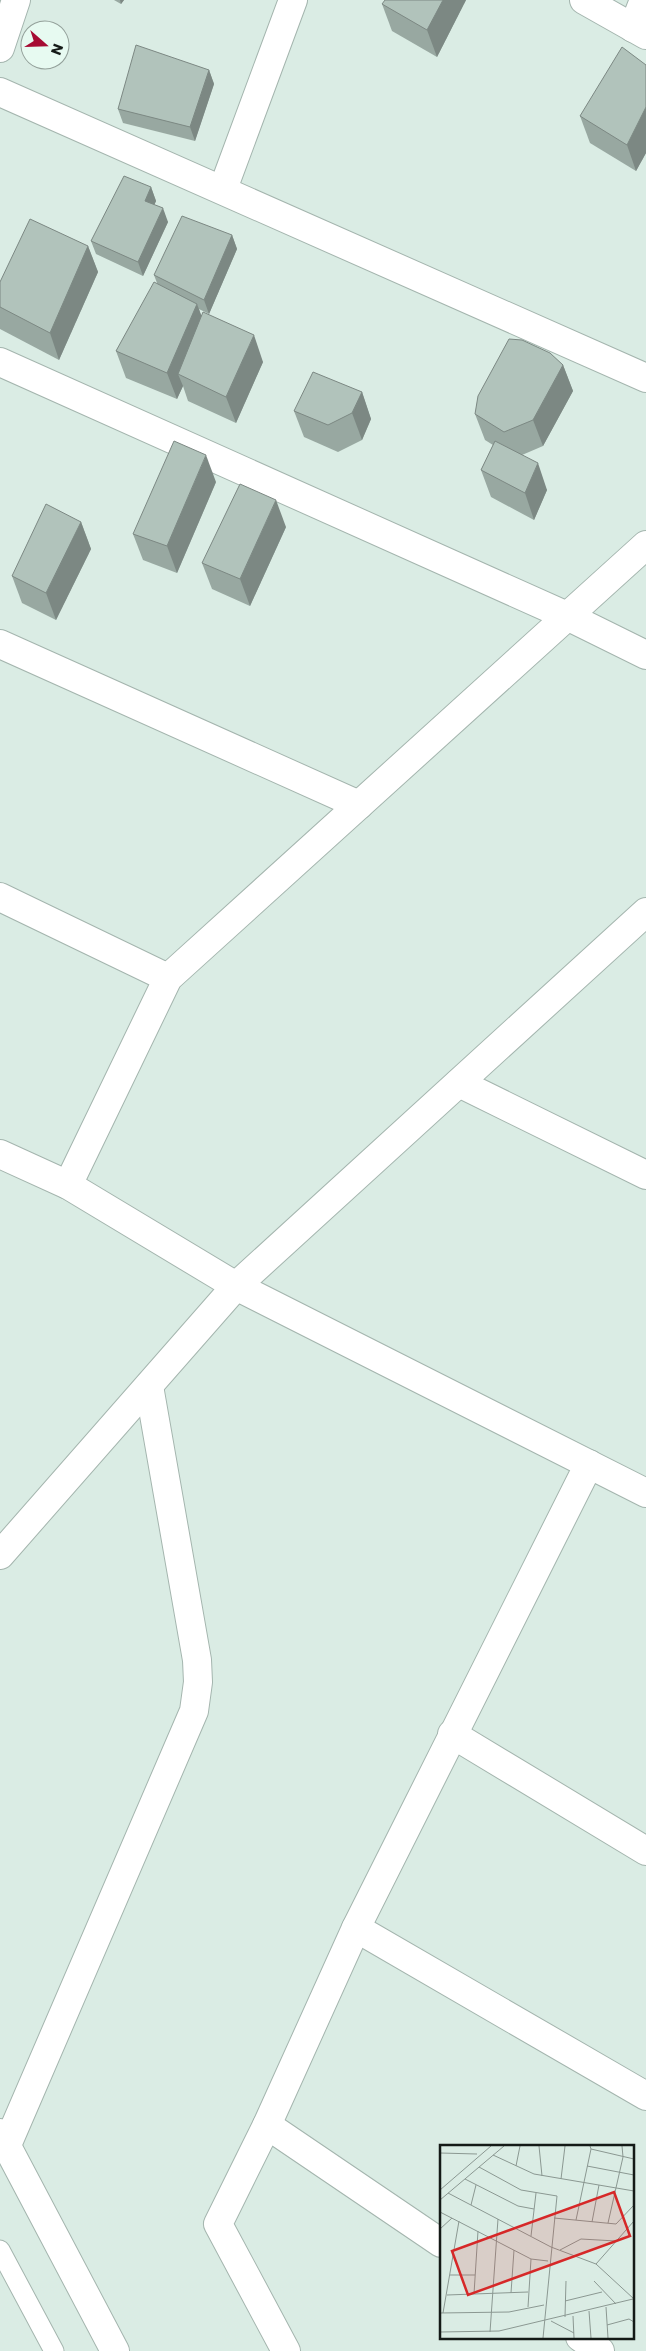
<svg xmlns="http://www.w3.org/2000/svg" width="646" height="2351" font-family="Poppins,sans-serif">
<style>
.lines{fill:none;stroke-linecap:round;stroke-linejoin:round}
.lane-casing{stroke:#a4b5ae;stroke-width:21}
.street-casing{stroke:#a4b5ae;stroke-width:30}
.lane{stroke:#fff;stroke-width:19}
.street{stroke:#fff;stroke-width:28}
.wall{fill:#98a8a1}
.shaded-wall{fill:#7c8883}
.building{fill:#b1c3bb;stroke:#7c8883}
.inset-road{fill:none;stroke:#8b9892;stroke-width:1}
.view{fill:#d62828;fill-opacity:0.15;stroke:#d62828;stroke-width:2.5}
.inset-edge{fill:none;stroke:#141a17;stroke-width:2.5}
</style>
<rect width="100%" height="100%" fill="#daece4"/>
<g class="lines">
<defs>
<path id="lane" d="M0 2250 54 2351"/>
<g id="street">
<path d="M584 0 646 35"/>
<path d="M633 28 644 0"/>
<path d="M0 48 16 0"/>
<path d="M0 92 646 378"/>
<path d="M223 189 293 0"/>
<path d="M0 362 567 616 646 655"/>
<path d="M0 644 359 805"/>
<path d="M0 897 168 978"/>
<path d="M459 1083 646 1175"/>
<path d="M0 1154 68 1185 236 1286 646 1493"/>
<path d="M68 1185 168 978 646 545"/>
<path d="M0 1555 236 1286 646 912"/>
<path d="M452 1734 646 1851"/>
<path d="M356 1928 646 2096"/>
<path d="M267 2125 441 2243"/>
<path d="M0 2133 115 2351"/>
<path d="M7 2145 194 1711 198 1682 197 1660 149 1386"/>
<path d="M580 2337 600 2351"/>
<path d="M286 2351 218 2224 267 2125 356 1928 589 1464"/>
</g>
</defs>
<use href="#lane" class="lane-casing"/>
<use href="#street" class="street-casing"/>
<use href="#lane" class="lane"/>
<use href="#street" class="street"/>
</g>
<g class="wall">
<path d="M114 0H124L121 4Z"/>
<path d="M466 0 437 57 392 31 382 4Z"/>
<path d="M646 65V153L636 171 590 143 580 116Z"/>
<path d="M209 70 214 84 195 141 123 123 118 109Z"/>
<path d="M151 187 156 201 154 205 168 222 143 276 96 254 91 241Z"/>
<path d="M232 235 237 249 209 314 199 309 201 315 263 362 236 423 188 401 183 386 177 399 126 378 116 351 157 283 154 275Z"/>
<path d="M88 246 98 272 59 360 0 329V282Z"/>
<path d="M563 365 573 391 543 446 522 455 547 490 534 520 491 497 481 470 493 445 485 440 475 414Z"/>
<path d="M362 392 371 419 362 440 338 452 304 437 294 411Z"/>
<path d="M216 482 177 573 143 560 133 534Z"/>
<path d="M81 522 91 549 56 620 22 603 12 576Z"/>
<path d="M286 527 250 606 212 589 202 563Z"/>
</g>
<g class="shaded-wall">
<path d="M120 0H124L121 4Z"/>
<path d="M443 0H466L437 57 427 30Z"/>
<path d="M209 70 214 84 195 141 190 127Z"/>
<path d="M646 107V153L636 171 627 145Z"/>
<path d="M151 187 156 201 150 215 145 201Z"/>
<path d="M163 208 168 222 143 276 138 262Z"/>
<path d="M232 235 237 249 209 314 204 300Z"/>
<path d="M88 246 98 272 59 360 50 333Z"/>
<path d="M197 304 207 331 178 374 183 386 177 399 167 373Z"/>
<path d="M254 335 263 362 236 423 226 397Z"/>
<path d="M563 365 573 391 543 446 533 420Z"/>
<path d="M362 392 371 419 362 440 352 413Z"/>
<path d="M206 455 216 482 177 573 167 546Z"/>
<path d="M538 463 547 490 534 520 525 493Z"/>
<path d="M276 500 286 527 250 606 240 579Z"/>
<path d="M81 522 91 549 56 620 46 593Z"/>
</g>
<g class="building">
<path d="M385 0H443L427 30 382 4Z"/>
<path d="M136 45 209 70 190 127 118 109Z"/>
<path d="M622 47 646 65V107L627 145 580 116Z"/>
<path d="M124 176 151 187 145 201 163 208 138 262 91 241Z"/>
<path d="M182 216 232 235 204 300 154 275Z"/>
<path d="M30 219 88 246 50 333 0 307V282Z"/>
<path d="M154 282 197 304 167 373 116 351Z"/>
<path d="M203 312 254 335 226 397 178 374Z"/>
<path d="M509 339 522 340 550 353 563 365 533 420 504 432 475 414 478 396Z"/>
<path d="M313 372 362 392 352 413 328 425 294 411Z"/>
<path d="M174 441 206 455 167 546 133 534Z"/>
<path d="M495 441 538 463 525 493 481 470Z"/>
<path d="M240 484 276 500 240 579 202 563Z"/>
<path d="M46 504 81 522 46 593 12 576Z"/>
</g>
<g transform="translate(440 2145)">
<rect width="194" height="194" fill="#daece4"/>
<path class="inset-road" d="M99 1 102 31M150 1 151 4 194 14M0 8 37 9M53 10 94 29 194 46M76 21 80 1M147 21 194 30M39 22 81 45 117 51 103 193M25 34 78 61 94 64M121 34 125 1M0 45 51 1M8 48 111 102 156 119 194 154M0 55 64 1M31 60 36 40M0 67 91 114 108 116M114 73 176 79 194 60M136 75 151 4M152 77 159 40M168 78 183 12 182 1M0 84 12 73M91 91 96 48M120 105 141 94 176 96M156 119 194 76M10 130H35M154 136 176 159M71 148 74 105M34 149 38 86M7 150 88 147M125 156 162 147M88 162 91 114M166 162 168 193M149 166 151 193M0 168 69 167 104 160M3 168 19 76M133 171 134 193M125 172 126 136M111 176 134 188M167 180 189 174 194 177M0 187 59 186 193 154M50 187 58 74"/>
<path class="view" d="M174 47 190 91 28 150 12 106Z"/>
<rect width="194" height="194" class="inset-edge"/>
</g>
<g transform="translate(45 45) rotate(110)"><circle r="24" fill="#e7faf1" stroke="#93a09a"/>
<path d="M0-4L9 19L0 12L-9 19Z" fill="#a60b33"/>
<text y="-8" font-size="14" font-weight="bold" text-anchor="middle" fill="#141a17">N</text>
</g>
</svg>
